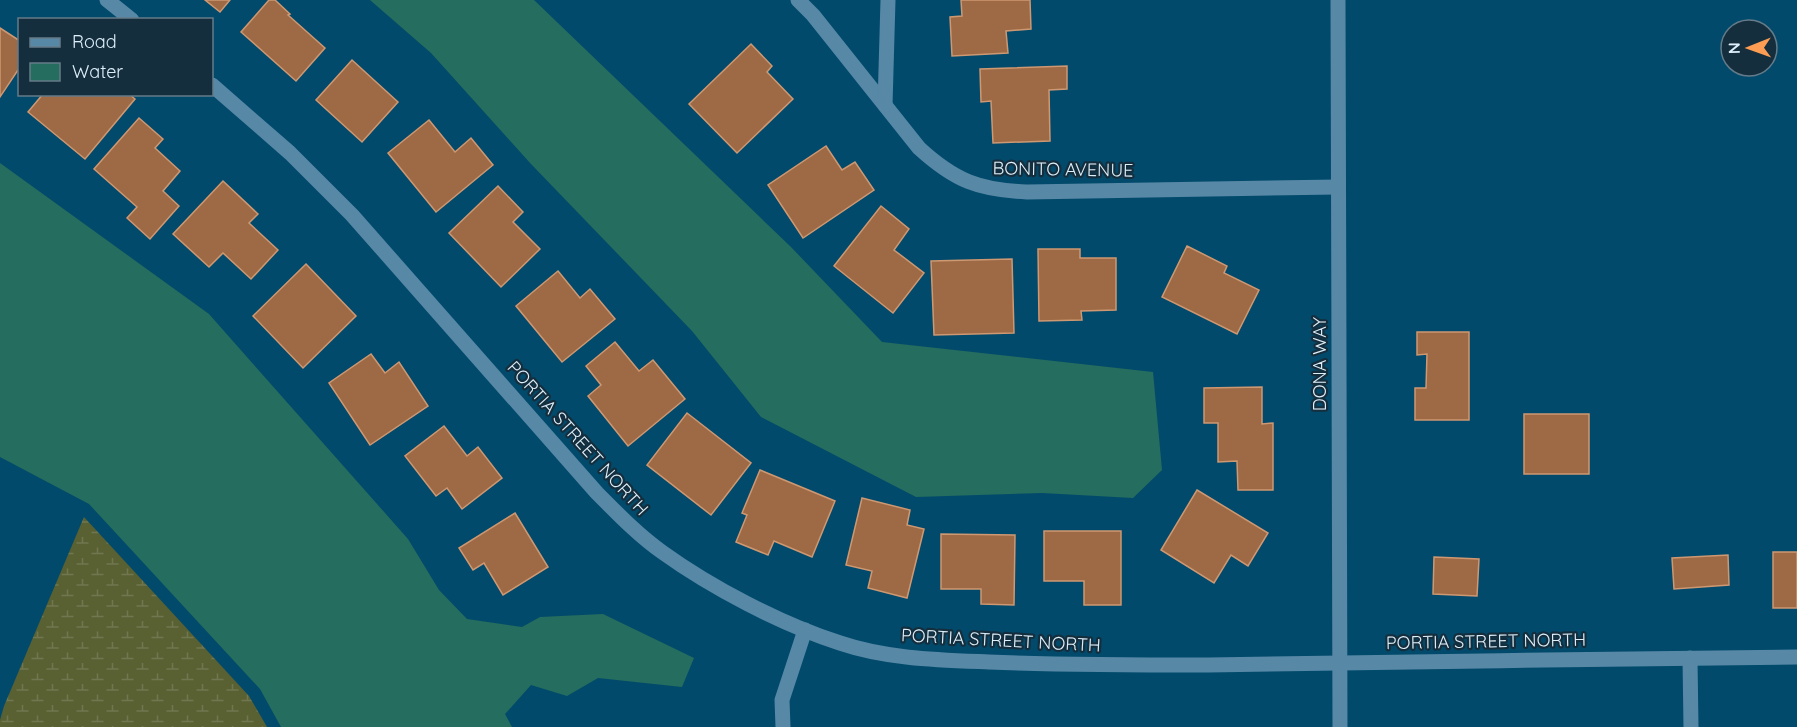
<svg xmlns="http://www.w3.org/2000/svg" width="1797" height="727" font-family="Quicksand,sans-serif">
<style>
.wetland{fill:url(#wetland-marsh)}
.water{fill:#256d5e}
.building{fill:#9d6a45;stroke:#ce9872;stroke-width:1.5}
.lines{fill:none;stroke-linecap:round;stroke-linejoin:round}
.minor{stroke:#5788a6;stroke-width:15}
.labels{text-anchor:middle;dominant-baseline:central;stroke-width:4.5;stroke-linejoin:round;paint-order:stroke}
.street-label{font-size:18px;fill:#ddeffa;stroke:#152e3d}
</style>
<defs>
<pattern id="wetland-marsh" width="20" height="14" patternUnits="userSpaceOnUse" patternTransform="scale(1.5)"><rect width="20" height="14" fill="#596031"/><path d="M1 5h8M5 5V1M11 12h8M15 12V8" fill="none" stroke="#707750"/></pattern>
</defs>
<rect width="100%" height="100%" fill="#024a6b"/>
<path class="wetland" d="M84 517 249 696 267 727H0V720L4 706Z"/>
<g class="water">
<path d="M370 0H534L791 247 882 342 1153 372 1162 470 1133 498 1042 493 916 497 761 417 692 331 531 164 431 53Z"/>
<path d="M0 163 209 314 408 539 439 590 467 619 522 627 540 617 603 614 694 658 682 687 598 678 567 696 531 685 505 714 512 727H281L260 689 89 504 0 457Z"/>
</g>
<g class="building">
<path d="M205 0H230L220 12Z"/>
<path d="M269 0H275L290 14 288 15 325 48 296 81 241 32Z"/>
<path d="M961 0H1030L1031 29 1006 31 1008 53 952 56 950 17 962 16Z"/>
<path d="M0 28 20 41V67L0 97Z"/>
<path d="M751 44 772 66 767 72 793 99 737 153 689 104Z"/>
<path d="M352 60 398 102 362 142 316 100Z"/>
<path d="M1067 66V89L1049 90 1050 141 993 143 991 101 981 102 980 69Z"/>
<path d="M43 94H129L135 99 85 159 28 112Z"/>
<path d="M139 118 163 139 155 148 180 171 163 191 179 206 150 239 127 218 137 207 94 169Z"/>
<path d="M429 120 455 152 471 138 493 165 436 212 388 153Z"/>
<path d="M826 146 842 170 855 162 874 190 803 238 768 185Z"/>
<path d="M223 181 258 214 249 223 278 250 251 279 223 253 209 267 173 234Z"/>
<path d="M498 186 523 212 513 222 540 249 501 287 449 233Z"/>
<path d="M881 206 909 229 894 250 924 273 893 313 834 266Z"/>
<path d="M1187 246 1227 266 1224 273 1259 290 1237 334 1162 297Z"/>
<path d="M1038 249H1080V258H1116V310L1081 311 1082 320 1039 321Z"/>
<path d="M1012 259 1014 333 934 335 931 261Z"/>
<path d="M306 264 356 316 303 368 253 316Z"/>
<path d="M558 271 580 298 590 289 615 319 562 362 516 306Z"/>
<path d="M1417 332H1469V420H1415V388H1426L1427 354 1417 355Z"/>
<path d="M615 342 639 371 653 360 685 399 628 446 588 396 601 385 586 366Z"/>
<path d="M371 354 385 373 399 362 428 406 370 445 329 383Z"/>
<path d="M1262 387V424L1273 423V490H1238L1237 461 1218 462V423H1204V388Z"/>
<path d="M687 413 751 463 711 515 647 465Z"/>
<rect x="1524" y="414" width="65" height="60"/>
<path d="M444 426 467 456 478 447 502 478 462 509 447 488 436 496 405 456Z"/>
<path d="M760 470 835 501 812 557 774 541 768 555 736 542 747 515 742 513Z"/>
<path d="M1197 490 1268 533 1248 566 1231 555 1214 583 1161 550Z"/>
<path d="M862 498 910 510 907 525 924 529 907 598 868 588 872 571 846 565Z"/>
<path d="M515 513 548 567 503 595 484 563 473 570 459 548Z"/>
<path d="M1044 531H1121V605H1084V581H1044Z"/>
<path d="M941 534 1015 535 1014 605 981 604V589H941Z"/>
<rect x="1773" y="552" width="24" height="56"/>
<path d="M1728 555 1729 585 1674 589 1672 558Z"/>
<path d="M1434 557 1479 559 1477 596 1433 594Z"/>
</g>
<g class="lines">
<g class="minor">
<path d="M107 0 132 20"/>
<path d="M798 0 813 15 919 148C955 181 979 190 1027 192L1338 187"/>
<path d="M1338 0 1340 727"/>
<path d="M212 85 290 153 352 215 597 493C618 514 638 535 662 552 712 588 781 624 840 643 887 659 939 660 989 662 1062 665 1135 665 1208 665 1404 662 1601 659 1797 657"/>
<path d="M885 105 888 0"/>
<path d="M1690 658 1691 727"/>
<path d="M783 727 782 700 805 630"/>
</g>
</g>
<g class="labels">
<g class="street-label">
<text transform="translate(1063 169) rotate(1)">BONITO AVENUE</text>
<text transform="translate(1319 364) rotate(-90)">DONA WAY</text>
<text transform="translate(578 438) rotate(48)">PORTIA STREET NORTH</text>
<text transform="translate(1001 640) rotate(3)">PORTIA STREET NORTH</text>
<text transform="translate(1486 641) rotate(-1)">PORTIA STREET NORTH</text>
</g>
</g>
<rect x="18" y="18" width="195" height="78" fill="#152e3d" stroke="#657b89" stroke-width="1.5"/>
<rect x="30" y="38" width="30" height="9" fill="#5788a6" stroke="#657b89" stroke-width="1.5"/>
<text x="72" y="48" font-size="18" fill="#ddeffa">Road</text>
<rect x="30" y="63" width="30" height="18" fill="#256d5e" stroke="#657b89" stroke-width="1.5"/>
<text x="72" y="78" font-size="18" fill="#ddeffa">Water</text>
<g transform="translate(1749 48) rotate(269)"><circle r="28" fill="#152e3d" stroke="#657b89" stroke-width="1.5"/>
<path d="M0-4.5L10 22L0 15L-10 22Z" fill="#fc9d53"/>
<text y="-9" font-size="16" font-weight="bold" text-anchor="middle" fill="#ddeffa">N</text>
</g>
</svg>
